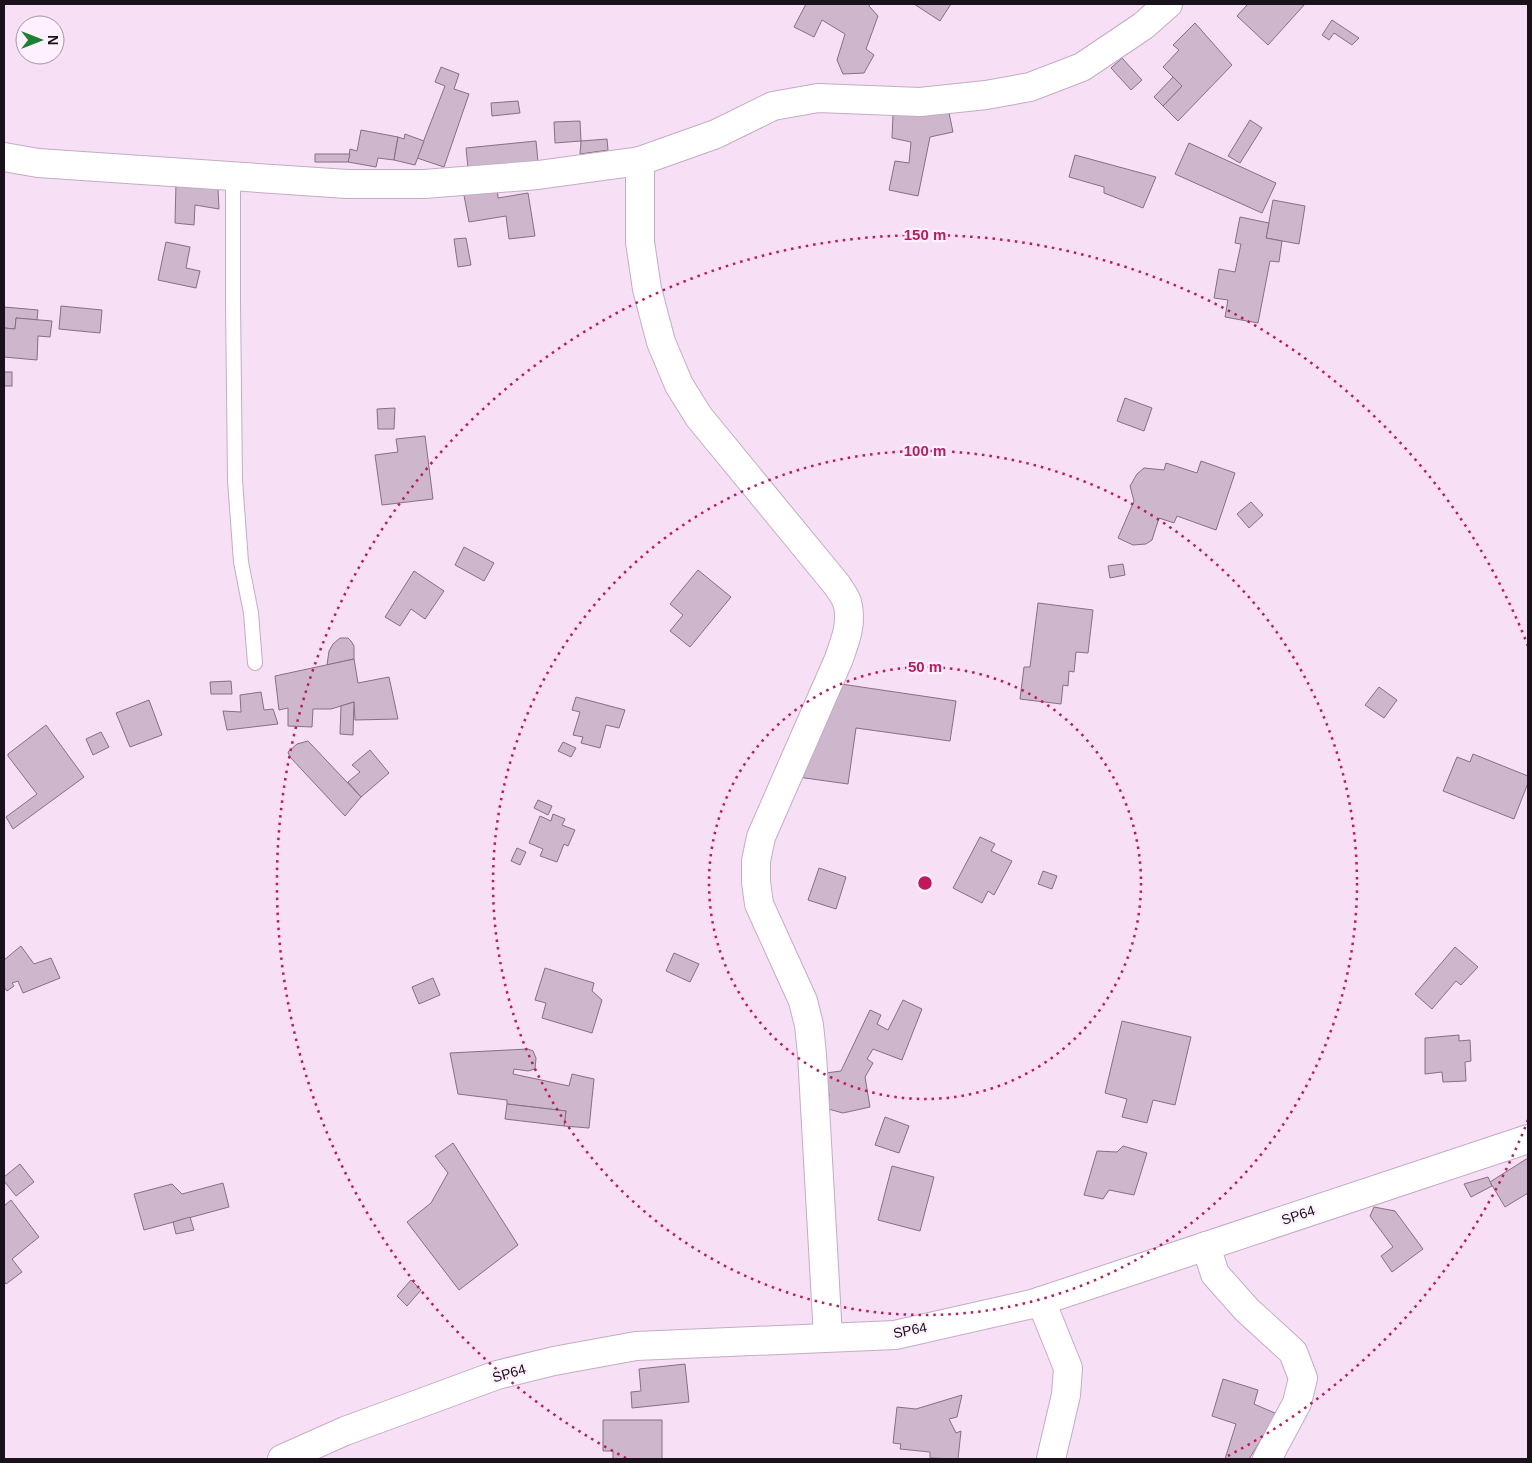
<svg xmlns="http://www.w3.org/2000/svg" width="1532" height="1463" font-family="Arial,sans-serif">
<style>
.building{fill:#ceb7cd;stroke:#857085}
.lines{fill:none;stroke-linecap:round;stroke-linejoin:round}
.lane-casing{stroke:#c3adc3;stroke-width:16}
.street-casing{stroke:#c3adc3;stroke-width:30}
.secondary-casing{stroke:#c3adc3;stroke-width:30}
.lane{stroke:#fff;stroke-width:14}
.street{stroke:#fff;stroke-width:28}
.secondary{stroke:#fff;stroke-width:28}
.ring{fill:none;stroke:#c2185b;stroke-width:2.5;stroke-dasharray:2.5 5}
.labels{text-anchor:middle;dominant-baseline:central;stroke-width:4.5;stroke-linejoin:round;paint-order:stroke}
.street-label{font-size:14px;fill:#1a121a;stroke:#fef0fe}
.centre{fill:#c2185b;stroke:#fef0fe;stroke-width:2.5}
.ring-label{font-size:15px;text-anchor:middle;font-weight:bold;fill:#c2185b;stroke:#fef0fe;stroke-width:4.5;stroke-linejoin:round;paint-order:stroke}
</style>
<rect width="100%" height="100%" fill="#f7dff6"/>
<g class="building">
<path d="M806 4H870L869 6 878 16 866 49 874 55 864 73 843 74 837 60 845 34 822 20 814 37 794 27Z"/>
<path d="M914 4H951L940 21Z"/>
<path d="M1248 4H1305L1268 45 1237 16Z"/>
<path d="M1332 20 1359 38 1352 45 1334 33 1329 40 1322 35Z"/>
<path d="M1195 23 1232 65 1178 121 1163 106 1182 86 1163 67 1179 50 1173 45Z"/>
<path d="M1122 58 1142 80 1131 90 1111 68Z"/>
<path d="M441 67 459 74 454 89 469 94 444 167 417 158 445 86 435 82Z"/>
<path d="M1173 77 1182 86 1163 106 1154 97Z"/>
<path d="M518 101 520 113 492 116 491 103Z"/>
<path d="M949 113 953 132 930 137 918 196 889 190 895 161 909 163 911 142 892 138 893 115Z"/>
<path d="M1250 120 1262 128 1240 163 1228 156Z"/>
<path d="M580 121 581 141 555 143 554 122Z"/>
<path d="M361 130 398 137 394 160 378 158 376 167 348 162 350 149 357 151Z"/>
<path d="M405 134 424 141 415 165 394 160 398 137 404 139Z"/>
<path d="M607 139 608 150 580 154 581 141Z"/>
<path d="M536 141 538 162 468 168 466 148Z"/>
<path d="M1189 143 1276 183 1262 213 1175 174Z"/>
<path d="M315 154H350L348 162H315Z"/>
<path d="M1075 155 1156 177 1143 208 1104 193V187L1069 177Z"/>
<path d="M176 183 218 188 219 209 195 205 194 225 175 223Z"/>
<path d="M497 185 498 198 528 193 535 236 509 239 506 216 469 222 463 190Z"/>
<path d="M1273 200 1305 206 1299 244 1266 238Z"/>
<path d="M1240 217 1269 223 1266 238 1282 241 1279 262 1270 261 1258 323 1225 317 1228 300 1214 298 1219 269 1235 272 1241 244 1235 243Z"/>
<path d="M466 238 471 265 458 267 454 239Z"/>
<path d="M166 242 190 247 186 268 200 271 196 288 158 280Z"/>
<path d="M61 306 102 310 100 333 59 329Z"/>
<path d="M4 307 38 310 37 320 16 318 15 329 4 328Z"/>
<path d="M16 318 52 321 50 337 38 336 37 360 4 357V328L15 329Z"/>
<rect x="4" y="372" width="8" height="14"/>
<path d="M1125 398 1152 408 1144 431 1117 421Z"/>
<path d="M395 408 394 429H378L377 409Z"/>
<path d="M425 436 433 499 382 505 375 455 398 452 396 439Z"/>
<path d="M1201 461 1235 473 1216 530 1177 516 1174 523 1159 518 1152 540 1146 544 1133 545 1118 538 1134 501 1130 486 1137 474 1144 468 1164 470 1166 463 1197 473Z"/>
<path d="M1251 502 1263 515 1249 528 1237 514Z"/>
<path d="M464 547 494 563 484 581 455 565Z"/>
<path d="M1123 564 1125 575 1110 578 1108 566Z"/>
<path d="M698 570 731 597 690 647 670 631 683 615 670 604Z"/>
<path d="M414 571 444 591 425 619 411 609 400 626 385 617Z"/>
<path d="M1038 603 1093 610 1088 653 1076 652 1074 672 1069 671 1068 686 1063 685 1061 704 1020 699 1024 667H1030Z"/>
<path d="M340 638H348L351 641 354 646V659L327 665 329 651 333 644Z"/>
<path d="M354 659 358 683 389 677 398 719 355 720 354 702 331 709H313L312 727 288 726V708L279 710 275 676Z"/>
<path d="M231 681 232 694H211L210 682Z"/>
<path d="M841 684 956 701 950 741 856 728 848 784 798 777Z"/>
<path d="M1379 687 1397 700 1384 718 1365 705Z"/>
<path d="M261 692 264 710 273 709 278 724 227 730 223 711 241 712 240 695Z"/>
<path d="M576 697 625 710 619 728 606 725 600 748 581 743 583 737 573 735 580 712 572 710Z"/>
<path d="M149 700 162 735 130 747 116 713Z"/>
<path d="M354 702 353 735 340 734 341 706Z"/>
<path d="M46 725 84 777 13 829 6 817 37 794 8 756V754Z"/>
<path d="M101 732 109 747 93 755 86 739Z"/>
<path d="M308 741 361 797 345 816 290 757 288 752 297 744Z"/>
<path d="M563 742 576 748 571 757 558 751Z"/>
<path d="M370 750 389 773 361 797 348 782 360 772 352 765Z"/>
<path d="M1473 754 1528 776V783L1514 819 1443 791 1457 757 1470 762Z"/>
<path d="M538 800 552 806 548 815 534 808Z"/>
<path d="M553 814 565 819 562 825 575 830 568 846 564 844 557 862 540 856 543 849 529 843 540 816 551 821Z"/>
<path d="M980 837 995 844 991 851 1012 861 994 895 988 891 982 903 953 888Z"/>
<path d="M517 848 526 852 520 865 511 861Z"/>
<path d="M819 868 846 877 836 909 808 900Z"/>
<path d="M1043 871 1057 876 1052 889 1038 884Z"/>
<path d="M21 946 34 964 51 958 60 978 23 993 18 981 12 983 14 986 7 991 4 987V960Z"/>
<path d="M1455 947 1478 967 1461 985 1456 981 1432 1009 1415 994Z"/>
<path d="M674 953 699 964 690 982 666 971Z"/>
<path d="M545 968 594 983 592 991 602 1000 592 1033 542 1018 546 1003 535 1000Z"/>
<path d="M433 978 440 995 419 1004 412 987Z"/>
<path d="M903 1000 922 1009 902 1060 873 1049 867 1059 873 1063 865 1077 870 1107 843 1113 828 1109 829 1094 824 1081 826 1073 841 1071 870 1010 881 1015 877 1024 888 1030Z"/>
<path d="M1122 1021 1191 1037 1175 1105 1153 1100 1147 1123 1122 1117 1127 1099 1105 1093Z"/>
<path d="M1459 1035V1041L1470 1040 1471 1061 1465 1062 1466 1081 1443 1082 1442 1072 1425 1074V1038Z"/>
<path d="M528 1049 533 1051 536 1058 535 1069 528 1071 514 1069 513 1074 569 1086 572 1074 594 1079 589 1128 564 1126 566 1111 507 1104V1100L458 1094 450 1053Z"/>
<path d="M507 1104 566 1111 564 1126 505 1119Z"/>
<path d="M885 1117 909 1126 899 1153 875 1145Z"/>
<path d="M453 1143 518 1245 459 1290 407 1222 431 1203 448 1173 435 1156Z"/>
<path d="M1123 1146 1147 1153 1134 1195 1109 1190 1103 1199 1084 1195 1097 1151 1117 1152Z"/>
<path d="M1528 1158V1193L1505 1207 1490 1182Z"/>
<path d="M20 1164 34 1182 16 1196 4 1181V1177Z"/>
<path d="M892 1166 934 1177 920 1231 878 1220Z"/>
<path d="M1488 1177 1492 1186 1471 1197 1464 1184Z"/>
<path d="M223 1183 229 1207 144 1230 134 1194 172 1184 182 1194Z"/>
<path d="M11 1200 39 1237 12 1259 22 1272 6 1284 4 1281V1206Z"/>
<path d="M1374 1207 1395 1211 1423 1249 1392 1272 1381 1256 1393 1247 1370 1216Z"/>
<path d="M190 1217 194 1230 176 1234 173 1222Z"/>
<path d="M411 1280 421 1290 407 1306 397 1296Z"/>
<path d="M685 1364 689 1402 632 1408 631 1392 641 1391 639 1369Z"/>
<path d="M1223 1379 1258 1390 1254 1404 1277 1414 1249 1459H1225L1236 1424 1212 1416Z"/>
<path d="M962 1395 957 1417 949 1419 956 1433 961 1431 958 1459 930 1458V1452L900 1449 901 1444 893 1443 897 1407 916 1409Z"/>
<path d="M603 1420H662V1459H613V1451H603Z"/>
</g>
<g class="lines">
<defs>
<path id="lane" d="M233 177V303L235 480 241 562 251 613 255 663"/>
<g id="street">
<path d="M4 157 38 163 347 184H424L538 175 640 161 716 134 773 106 818 98 920 102 986 95 1030 87 1082 67 1143 26 1168 4"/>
<path d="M640 161V242L647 289 661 342 679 385 699 417 837 585C840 590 845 596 847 602 853 622 845 642 838 661L761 837 756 861V882L759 904 803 1001 809 1025 812 1054 828 1337"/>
<path d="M1206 1246 1215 1274 1247 1310 1293 1352 1303 1378 1297 1403 1267 1459"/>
<path d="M1041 1301 1068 1368 1066 1395 1051 1459"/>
</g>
<path id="secondary" d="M282 1459 345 1431 497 1375 554 1361 636 1346 895 1335 1032 1304 1528 1139"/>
</defs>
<use href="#lane" class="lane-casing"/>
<use href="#street" class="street-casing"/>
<use href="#secondary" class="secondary-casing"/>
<use href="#lane" class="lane"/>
<use href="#street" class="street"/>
<use href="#secondary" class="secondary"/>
</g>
<g class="ring">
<circle cx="925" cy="883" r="216"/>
<circle cx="925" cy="883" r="432"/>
<path d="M1528 1120A648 648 0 0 1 1224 1458M626 1458A648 648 0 1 1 1528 646"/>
</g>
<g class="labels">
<g class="street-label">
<text transform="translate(1298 1215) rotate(-18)">SP64</text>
<text transform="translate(910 1330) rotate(-11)">SP64</text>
<text transform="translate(509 1373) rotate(-16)">SP64</text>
</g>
</g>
<circle cx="925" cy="883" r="8" class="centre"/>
<g class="ring-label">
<text x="925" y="240">150 m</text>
<text x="925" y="456">100 m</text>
<text x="925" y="672">50 m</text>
</g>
<rect width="1532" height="1463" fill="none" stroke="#1a121a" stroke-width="10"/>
<g transform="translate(40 40) rotate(90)"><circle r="24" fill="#fef0fe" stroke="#a397a3"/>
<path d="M0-4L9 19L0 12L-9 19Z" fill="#1d7f31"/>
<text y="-8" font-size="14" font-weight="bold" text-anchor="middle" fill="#1a121a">N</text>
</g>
</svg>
